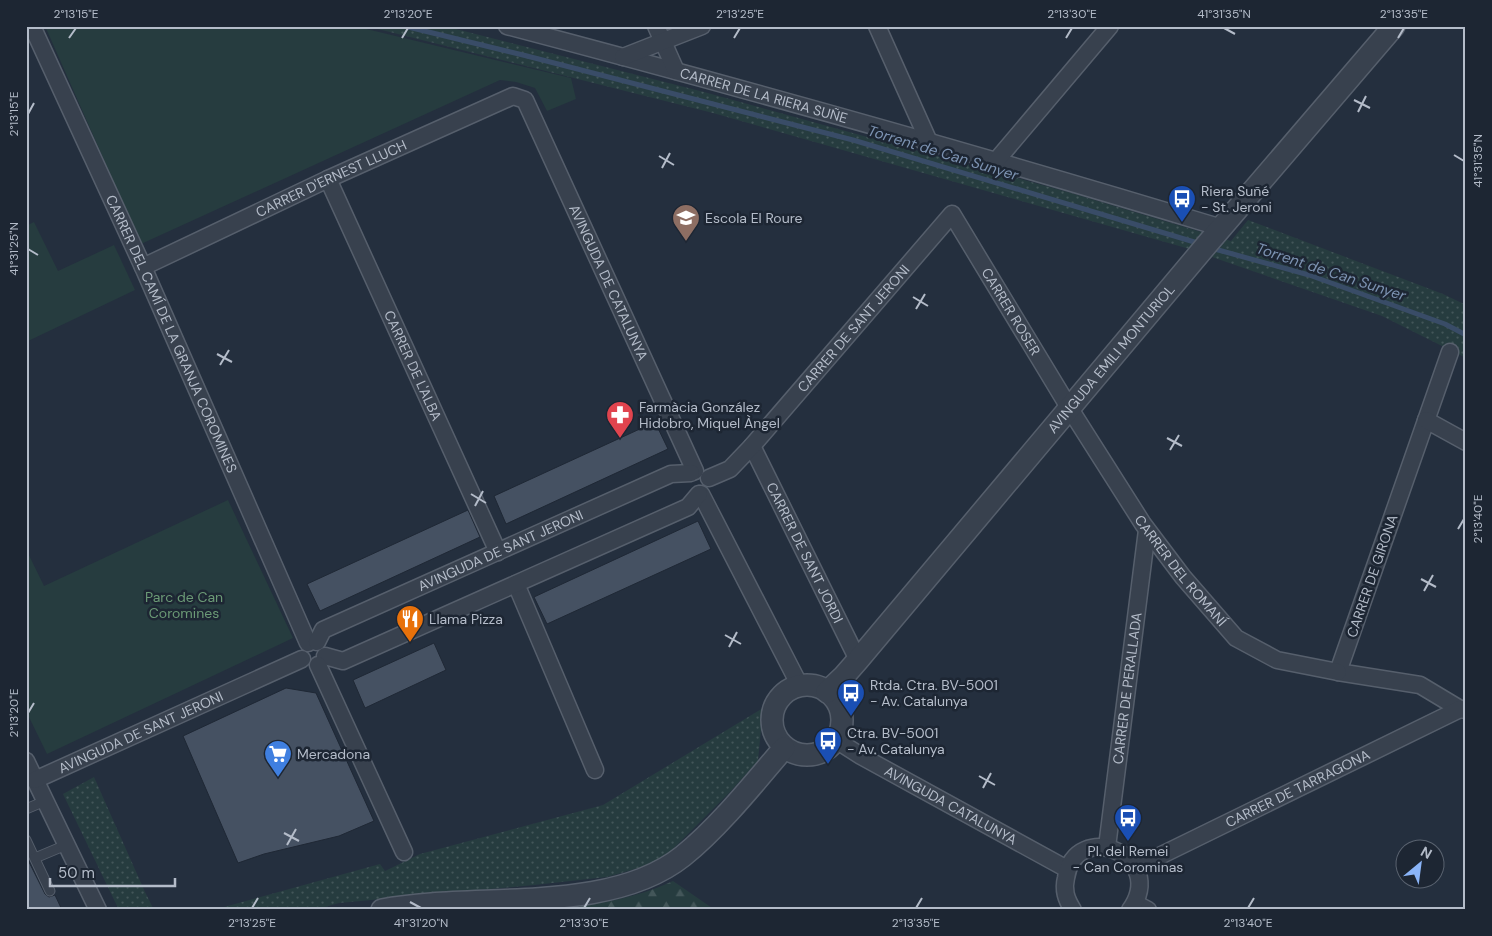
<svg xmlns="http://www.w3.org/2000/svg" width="1492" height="936" font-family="'DM Sans',sans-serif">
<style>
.grass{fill:url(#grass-dots)}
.forest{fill:url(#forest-firs)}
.park{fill:#263c3f}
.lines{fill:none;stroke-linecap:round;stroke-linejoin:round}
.stream{stroke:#394c67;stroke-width:5}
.building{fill:#455162;stroke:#1f2835}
.service-casing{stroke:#565f6c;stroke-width:11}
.minor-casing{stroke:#565f6c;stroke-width:19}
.tertiary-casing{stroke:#565f6c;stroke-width:24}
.service{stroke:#38414e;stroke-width:9}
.minor{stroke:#38414e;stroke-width:16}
.tertiary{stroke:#38414e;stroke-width:21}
.ticks{fill:none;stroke:#b4bcc9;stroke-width:2}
.labels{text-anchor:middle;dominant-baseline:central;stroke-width:5;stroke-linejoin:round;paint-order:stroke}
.street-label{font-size:14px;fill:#b4bcc9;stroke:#1d2633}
.poi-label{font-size:14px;fill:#b4bcc9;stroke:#1d2633;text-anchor:start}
.park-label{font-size:14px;fill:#6b9a76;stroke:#1d2633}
.water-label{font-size:15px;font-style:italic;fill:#7c92b1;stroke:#1d2633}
.neatline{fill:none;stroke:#b4bcc9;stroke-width:2}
.ticks-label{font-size:12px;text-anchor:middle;fill:#b4bcc9}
</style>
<defs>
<pattern id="grass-dots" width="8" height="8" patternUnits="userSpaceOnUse" patternTransform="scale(1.25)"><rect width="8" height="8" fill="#263c3f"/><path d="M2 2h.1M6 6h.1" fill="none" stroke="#435659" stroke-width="1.8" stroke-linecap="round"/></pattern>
<pattern id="forest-firs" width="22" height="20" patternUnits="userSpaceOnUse" patternTransform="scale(1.25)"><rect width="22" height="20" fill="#263c3f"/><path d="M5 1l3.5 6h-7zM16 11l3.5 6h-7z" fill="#435659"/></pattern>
</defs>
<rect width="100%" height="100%" fill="#242f3e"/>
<g class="grass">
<path d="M366 26H444L704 92 1071 193 1231 241 1248 220 1443 294 1466 305V358L1382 316 1186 248 713 113Z"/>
<path d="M763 708 758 761 730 792 660 862 607 877 534 885 339 903 315 910H213L380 864 385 871 420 854 603 805Z"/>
<path d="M94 777 145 892 154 910H119L63 794Z"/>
</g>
<path class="forest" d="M673 881 715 910H519C572 907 624 904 673 881Z"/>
<g class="park">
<path d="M45 26H354L571 78 576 99 547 111 535 88 516 82 500 80 141 244Z"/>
<path d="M34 222 58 271 114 245 135 290 26 342V226Z"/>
<path d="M228 500 293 638 47 754 26 711V549L44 586Z"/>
</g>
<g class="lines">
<g class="stream">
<path d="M404 26 527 56 853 140 1201 244"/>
<path d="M1211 248 1309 275 1445 324 1466 335"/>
</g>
</g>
<g class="building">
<path d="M655 422 668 449 506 524 494 496Z"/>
<path d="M468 510 480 537 320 611 307 584Z"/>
<path d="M698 521 711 549 547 624 534 597Z"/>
<path d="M434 643 446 670 365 708 353 680Z"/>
<path d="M286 688 316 693 374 821 339 836 264 854 238 863 183 736Z"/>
<path d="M28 860 45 894 49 897 55 895 62 910H26V861Z"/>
</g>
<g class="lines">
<defs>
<g id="service">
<path d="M26 809 45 801"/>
<path d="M26 840 50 891"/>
<path d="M35 858 66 845"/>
</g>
<g id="minor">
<path id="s1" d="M32 26 143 267 308 643"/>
<path id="s2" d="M507 26C746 89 985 156 1222 228"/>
<path d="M656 26 676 71"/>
<path d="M877 26 929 142"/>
<path d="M623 57 702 26"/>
<path d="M996 161 1110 26"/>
<path id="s3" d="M328 179 498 552"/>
<path id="s4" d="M143 267 328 179 513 96 525 100 695 471"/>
<path d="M1450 352 1338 672 1420 685 1460 709 1466 710"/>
<path d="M1426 420 1466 442"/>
<path id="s5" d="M752 446 858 660"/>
<path id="s6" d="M709 478 730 469 752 446 952 214 1070 409 1143 524 1183 577 1236 638 1277 660 1338 672"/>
<path d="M701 494 800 686"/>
<path d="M516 584 595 770"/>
<path id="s7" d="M317 642 323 630 671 474 691 473"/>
<path d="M325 656 343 661 688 507 699 494"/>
<path d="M318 665 404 852"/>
<path id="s8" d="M836 740 861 756 1067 869"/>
<path d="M26 761 98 910"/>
<path id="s9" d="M35 780 302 659"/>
<path id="s10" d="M1107 847 1147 530"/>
<path id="s11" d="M1135 868 1460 709"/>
<path d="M1135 903 1148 910"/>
<path d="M1073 910C1066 899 1063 890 1066 878 1075 818 1169 855 1130 910"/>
</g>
<g id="tertiary">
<circle cx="807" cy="720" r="35"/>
<path id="s12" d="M827 692 844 676 858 660 1209 242 1394 26"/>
<path d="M382 910C473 892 608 916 683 856 719 827 755 782 784 748"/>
</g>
</defs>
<use href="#service" class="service-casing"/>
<use href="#minor" class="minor-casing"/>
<use href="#tertiary" class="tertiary-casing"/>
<use href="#service" class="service"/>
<use href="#minor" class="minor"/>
<use href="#tertiary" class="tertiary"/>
</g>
<path class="ticks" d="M1224 28 1235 34M69 38 76 28M402 38 408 28M734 38 740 28M1066 38 1072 28M1398 38 1404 28M1354 100 1370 108M1358 112 1366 96M28 114 34 103M1454 155 1464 161M659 156 674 165M662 168 670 153M28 249 38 255M913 297 928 306M916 309 925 294M217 354 232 362M220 365 229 350M1167 438 1182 446M1170 450 1179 435M471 494 486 503M475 506 483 491M1458 529 1464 519M1421 579 1436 587M1424 591 1433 575M725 635 741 644M729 647 737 632M28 713 34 703M979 776 995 785M983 788 991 773M284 833 299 841M287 845 296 829M410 902 421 908M252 908 258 898M584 908 590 898M916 908 922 898M1248 908 1254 898"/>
<defs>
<symbol id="bus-pin" viewBox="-11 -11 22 30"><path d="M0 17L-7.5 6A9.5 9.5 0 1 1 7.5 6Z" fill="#1a4fb4" stroke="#1d2633"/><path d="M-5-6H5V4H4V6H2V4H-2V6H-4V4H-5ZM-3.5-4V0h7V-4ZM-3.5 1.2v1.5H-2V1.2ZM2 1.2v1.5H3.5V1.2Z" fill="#fff"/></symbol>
<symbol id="school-pin" viewBox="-11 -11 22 30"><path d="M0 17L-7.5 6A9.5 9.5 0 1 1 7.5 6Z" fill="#8d6e63" stroke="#1d2633"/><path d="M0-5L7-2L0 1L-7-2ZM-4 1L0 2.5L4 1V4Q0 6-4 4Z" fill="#fff"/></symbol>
<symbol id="pharmacy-pin" viewBox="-11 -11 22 30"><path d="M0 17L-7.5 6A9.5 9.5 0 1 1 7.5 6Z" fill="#e0444e" stroke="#1d2633"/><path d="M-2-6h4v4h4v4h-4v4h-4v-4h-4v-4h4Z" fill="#fff"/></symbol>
<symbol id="restaurant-pin" viewBox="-11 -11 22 30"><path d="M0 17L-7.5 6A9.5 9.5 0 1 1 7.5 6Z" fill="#e8710a" stroke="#1d2633"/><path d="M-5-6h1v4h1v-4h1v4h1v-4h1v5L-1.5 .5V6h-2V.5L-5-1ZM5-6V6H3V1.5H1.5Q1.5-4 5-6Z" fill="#fff"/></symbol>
<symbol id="supermarket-pin" viewBox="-11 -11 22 30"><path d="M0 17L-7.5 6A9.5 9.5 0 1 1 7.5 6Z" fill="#3f7fe0" stroke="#1d2633"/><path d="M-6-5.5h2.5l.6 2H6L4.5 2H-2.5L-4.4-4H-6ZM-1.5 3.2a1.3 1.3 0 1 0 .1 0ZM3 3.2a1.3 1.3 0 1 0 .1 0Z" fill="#fff"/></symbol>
</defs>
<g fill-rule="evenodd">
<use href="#bus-pin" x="1166" y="183" width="32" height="43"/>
<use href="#school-pin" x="670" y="202" width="32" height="43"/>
<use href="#pharmacy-pin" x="604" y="399" width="32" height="43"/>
<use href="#restaurant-pin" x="394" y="603" width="32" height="43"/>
<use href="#bus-pin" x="835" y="677" width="32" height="43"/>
<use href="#bus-pin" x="812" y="725" width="32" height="43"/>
<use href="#supermarket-pin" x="262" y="738" width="32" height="43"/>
<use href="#bus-pin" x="1112" y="802" width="32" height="43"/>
</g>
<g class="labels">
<g class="street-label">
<text stroke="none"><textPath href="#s2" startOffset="266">CARRER DE LA RIERA SUÑE</textPath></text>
<text stroke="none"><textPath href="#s4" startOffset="208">CARRER D'ERNEST LLUCH</textPath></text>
<text stroke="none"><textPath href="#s4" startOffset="621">AVINGUDA DE CATALUNYA</textPath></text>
<text stroke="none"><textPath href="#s6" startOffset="475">CARRER ROSER</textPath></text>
<text stroke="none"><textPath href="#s6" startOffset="210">CARRER DE SANT JERONI</textPath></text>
<text stroke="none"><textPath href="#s1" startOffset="338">CARRER DEL CAMÍ DE LA GRANJA COROMINES</textPath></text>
<text stroke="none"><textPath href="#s12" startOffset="438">AVINGUDA EMILI MONTURIOL</textPath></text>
<text stroke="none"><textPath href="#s3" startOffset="205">CARRER DE L'ALBA</textPath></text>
<text stroke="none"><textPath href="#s7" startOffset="208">AVINGUDA DE SANT JERONI</textPath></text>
<text stroke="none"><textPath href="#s5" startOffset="119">CARRER DE SANT JORDI</textPath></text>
<text stroke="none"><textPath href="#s6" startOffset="785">CARRER DEL ROMANÍ</textPath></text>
<text transform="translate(1372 576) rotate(-71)">CARRER DE GIRONA</text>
<text stroke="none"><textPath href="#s10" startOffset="160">CARRER DE PERALLADA</textPath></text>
<text stroke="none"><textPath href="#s9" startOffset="116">AVINGUDA DE SANT JERONI</textPath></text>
<text stroke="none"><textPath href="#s11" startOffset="181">CARRER DE TARRAGONA</textPath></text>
<text stroke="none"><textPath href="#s8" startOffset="132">AVINGUDA CATALUNYA</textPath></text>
</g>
<g class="poi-label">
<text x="1201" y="191">Riera Suñé<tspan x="1201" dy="16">- St. Jeroni</tspan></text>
<text x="705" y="218">Escola El Roure</text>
<text x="639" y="407">Farmàcia González<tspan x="639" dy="16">Hidobro, Miquel Àngel</tspan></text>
<text x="429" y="619">Llama Pizza</text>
<text x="870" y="685">Rtda. Ctra. BV-5001<tspan x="870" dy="16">- Av. Catalunya</tspan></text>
<text x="847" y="733">Ctra. BV-5001<tspan x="847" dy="16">- Av. Catalunya</tspan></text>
<text x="297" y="754">Mercadona</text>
<text x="1128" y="851" text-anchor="middle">Pl. del Remei<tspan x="1128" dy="16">- Can Corominas</tspan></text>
</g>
<g class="park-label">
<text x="184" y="597">Parc de Can<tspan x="184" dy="16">Coromines</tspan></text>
</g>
<g class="water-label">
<text transform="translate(943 153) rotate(17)">Torrent de Can Sunyer</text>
<text transform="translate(1331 272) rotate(18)">Torrent de Can Sunyer</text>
</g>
</g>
<rect width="1492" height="936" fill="none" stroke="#1d2633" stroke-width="55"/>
<g transform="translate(1420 864) rotate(29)"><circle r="24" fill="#1d2633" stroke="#59626f"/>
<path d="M0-4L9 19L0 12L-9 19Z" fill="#8ab4f8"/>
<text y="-8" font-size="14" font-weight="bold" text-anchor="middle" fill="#b4bcc9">N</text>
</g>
<path d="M50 878v8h125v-8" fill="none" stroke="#b4bcc9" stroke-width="2.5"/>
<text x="58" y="878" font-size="15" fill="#b4bcc9" stroke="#1d2633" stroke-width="4" paint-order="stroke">50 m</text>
<rect x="28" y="28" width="1436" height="880" class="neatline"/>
<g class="ticks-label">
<text x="76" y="18">2°13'15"E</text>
<text x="408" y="18">2°13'20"E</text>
<text x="740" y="18">2°13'25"E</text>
<text x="1072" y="18">2°13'30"E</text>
<text x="1224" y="18">41°31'35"N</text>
<text x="1404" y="18">2°13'35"E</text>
<text transform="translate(14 114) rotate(-90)" y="4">2°13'15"E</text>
<text transform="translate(1478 161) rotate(-90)" y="4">41°31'35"N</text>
<text transform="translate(14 249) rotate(-90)" y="4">41°31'25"N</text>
<text transform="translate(1478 519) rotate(-90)" y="4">2°13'40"E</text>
<text transform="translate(14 713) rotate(-90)" y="4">2°13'20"E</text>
<text x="252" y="927">2°13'25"E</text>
<text x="421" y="927">41°31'20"N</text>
<text x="584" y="927">2°13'30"E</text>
<text x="916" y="927">2°13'35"E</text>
<text x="1248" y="927">2°13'40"E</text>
</g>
</svg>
